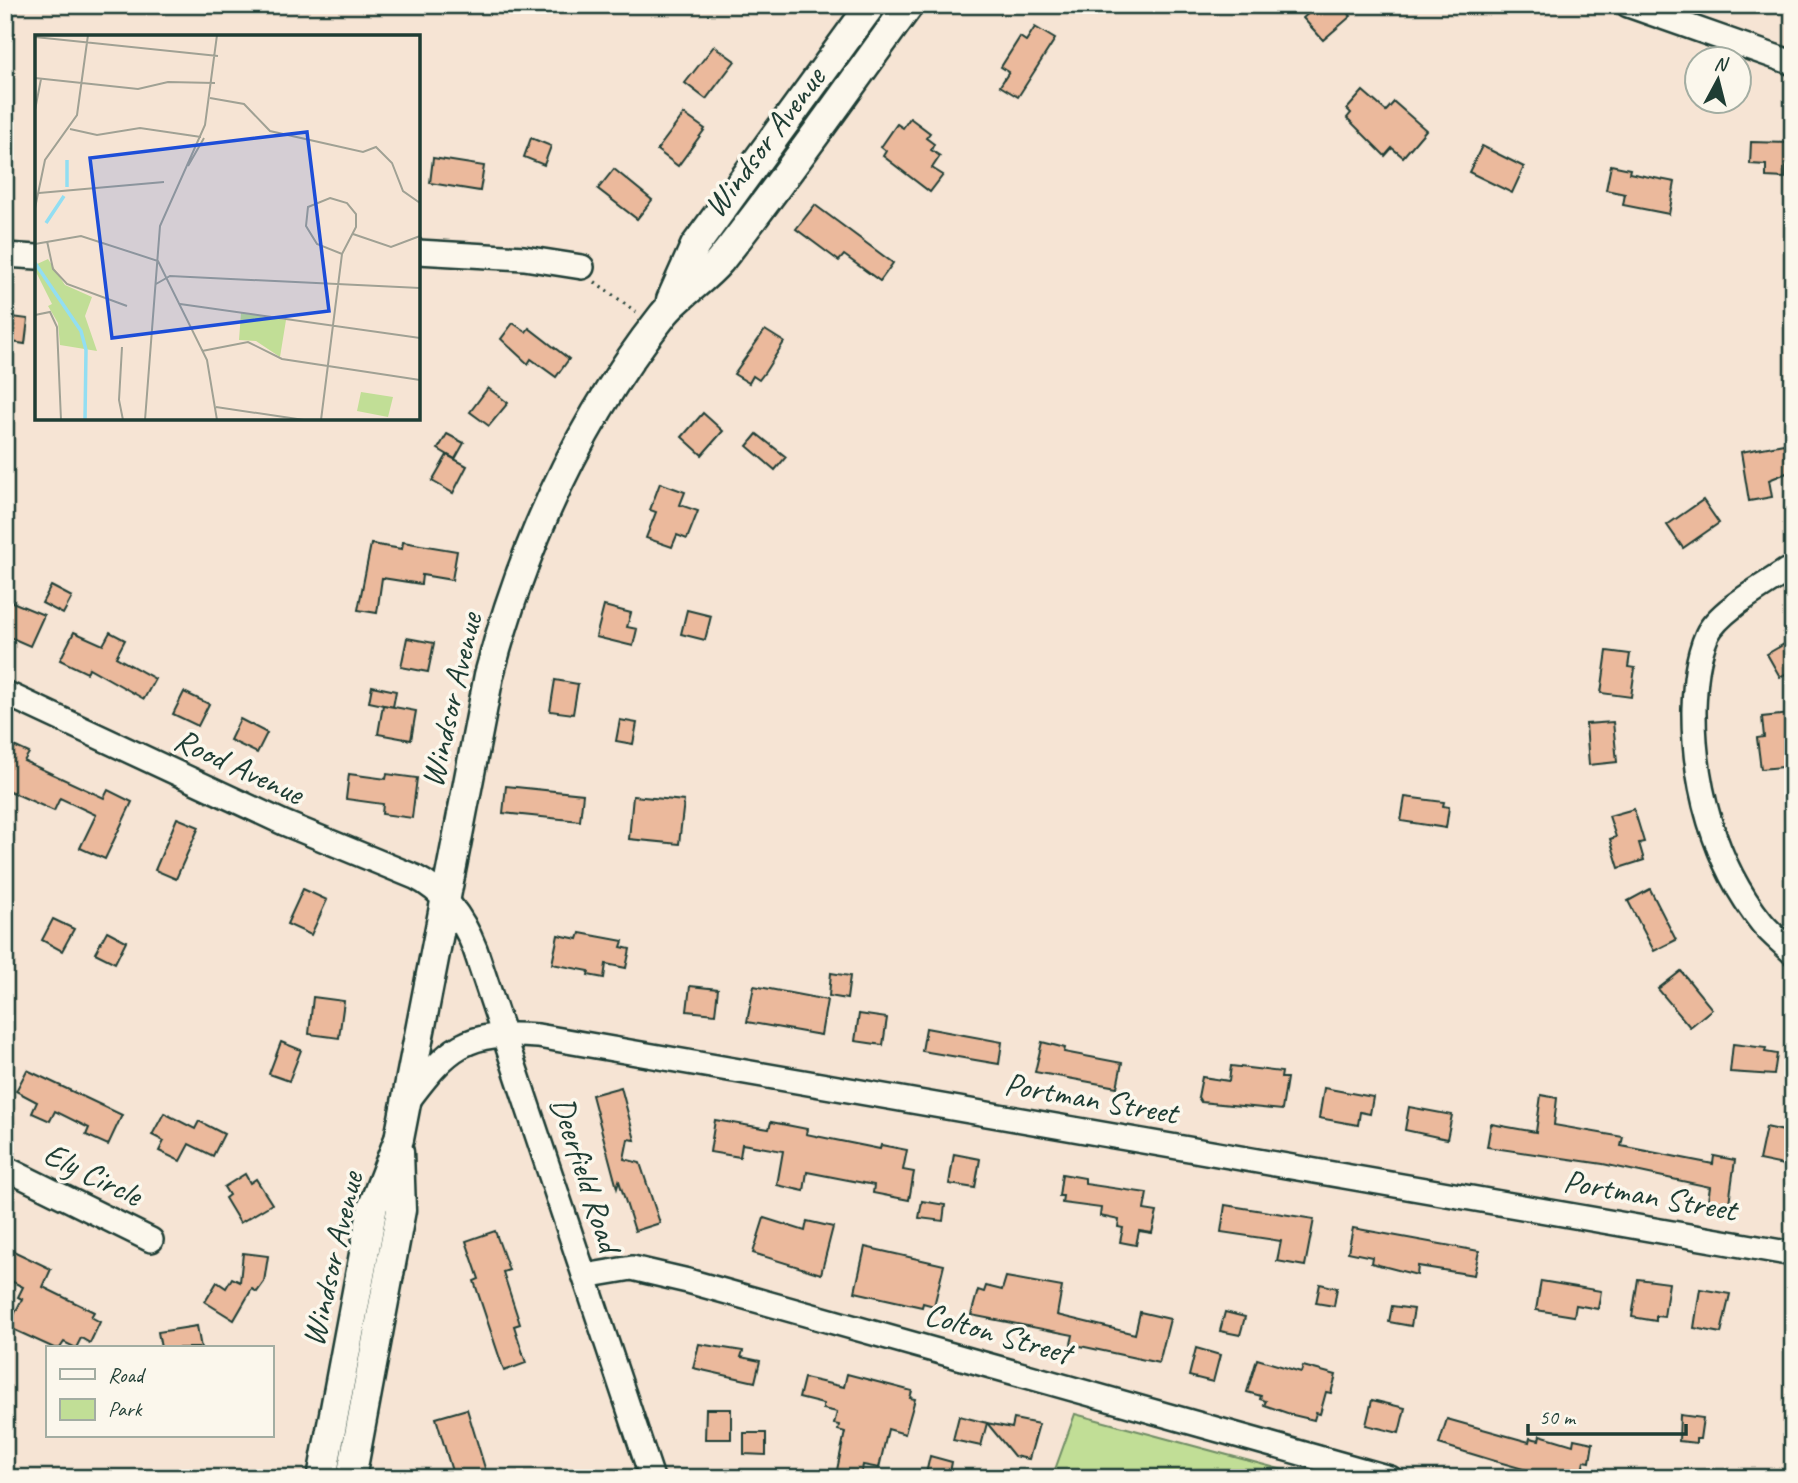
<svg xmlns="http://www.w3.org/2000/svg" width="1798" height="1483" font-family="Caveat,sans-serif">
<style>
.green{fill:#c1de96;stroke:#708e65;stroke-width:2}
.building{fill:#ebb99c;stroke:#1f3d34;stroke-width:2}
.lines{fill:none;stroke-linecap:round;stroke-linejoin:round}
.minor-casing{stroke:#1f3d34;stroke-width:28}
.major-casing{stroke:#1f3d34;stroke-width:33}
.path{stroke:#1f3d34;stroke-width:3.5;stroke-dasharray:2 5;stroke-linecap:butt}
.minor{stroke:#fbf7ec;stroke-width:23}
.major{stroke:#fbf7ec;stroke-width:28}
.labels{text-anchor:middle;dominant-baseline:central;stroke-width:7;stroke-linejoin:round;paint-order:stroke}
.street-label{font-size:33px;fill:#1f3d34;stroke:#fbf7ec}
.inset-river{fill:none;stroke:#92def2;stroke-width:3.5}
.inset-road{fill:none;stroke:#a0a194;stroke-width:2}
.view{fill:#1d4ed8;fill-opacity:0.15;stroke:#1d4ed8;stroke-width:3.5}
.inset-edge{fill:none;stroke:#1f3d34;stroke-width:3.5}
</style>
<rect width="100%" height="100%" fill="#f6e4d4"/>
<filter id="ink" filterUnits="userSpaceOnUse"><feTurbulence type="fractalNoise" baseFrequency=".0143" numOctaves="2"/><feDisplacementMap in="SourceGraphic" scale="14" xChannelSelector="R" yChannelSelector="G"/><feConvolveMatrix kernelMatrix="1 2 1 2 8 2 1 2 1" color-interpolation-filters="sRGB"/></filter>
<g filter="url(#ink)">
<path class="green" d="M1075 1414 1313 1478H1052Z"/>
<g class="building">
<path d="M1318 5H1341L1351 16 1323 40 1303 18Z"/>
<path d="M1035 27 1055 39 1018 97 1000 86 1009 72 1001 67 1020 37 1026 41Z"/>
<path d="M714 46 735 61 706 99 685 83Z"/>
<path d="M1363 91 1386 111 1394 102 1426 130 1403 157 1392 148 1385 156 1347 118 1351 113 1347 109Z"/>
<path d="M684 114 705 129 678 166 657 150Z"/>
<path d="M910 118 930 133 926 138 934 144 931 150 940 156 932 168 943 175 930 192 883 156 886 151 881 147 897 124 903 128Z"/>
<path d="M531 138 551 146 544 165 524 157Z"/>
<path d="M1751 142 1793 143V167L1786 166 1785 178 1766 177V165L1750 164Z"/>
<path d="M1482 146 1524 167 1512 193 1469 172Z"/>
<path d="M433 158 484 166 480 191 430 183Z"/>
<path d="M1611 165 1630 169 1629 173 1675 182 1669 214 1623 205 1625 194 1606 190Z"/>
<path d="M614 169 652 200 637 219 598 189Z"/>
<path d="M815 205 893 263 880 281 844 255 839 261 796 229Z"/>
<path d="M5 316 28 319 25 344 5 341Z"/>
<path d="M513 323 526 332 529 328 569 359 556 377 531 359 528 364 501 339Z"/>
<path d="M765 330 784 342 765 372 759 380 753 376 749 383 734 374Z"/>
<path d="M488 388 508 403 489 426 470 412Z"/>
<path d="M703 413 723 431 702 455 682 437Z"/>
<path d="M447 434 464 443 455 459 438 449Z"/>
<path d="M757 434 786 457 775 470 747 446Z"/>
<path d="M1784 444 1789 472 1769 480 1772 497 1749 501 1741 452Z"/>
<path d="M447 455 467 466 453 493 432 481Z"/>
<path d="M660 483 685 492 680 505 698 511 687 539 677 535 672 547 646 538 656 512 650 510Z"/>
<path d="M1703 500 1719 523 1683 548 1667 525Z"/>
<path d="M403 542 457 551 452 580 422 575 421 584 382 578 377 613 358 610 371 544 402 549Z"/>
<path d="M51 586 72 597 63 614 42 603Z"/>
<path d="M5 599 44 615 30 646 5 635Z"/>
<path d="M604 606 631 613 627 627 637 629 633 646 596 637Z"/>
<path d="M687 610 711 616 705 640 681 634Z"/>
<path d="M74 632 103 645 110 632 125 640 116 657 155 679 144 699 89 668 87 673 60 660Z"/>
<path d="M407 638 434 643 428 672 401 667Z"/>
<path d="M1793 639V670L1780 677 1767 654Z"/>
<path d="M1607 651 1630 654 1628 667 1635 668 1631 697 1601 693Z"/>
<path d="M555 680 578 684 573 714 550 711Z"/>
<path d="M372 686 396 691 393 707 369 702Z"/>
<path d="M184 692 209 704 198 726 173 714Z"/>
<path d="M383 705 416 711 411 740 378 734Z"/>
<path d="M1790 714 1793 766 1761 769 1757 738 1764 737 1762 717Z"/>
<path d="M240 719 267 733 257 753 230 740Z"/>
<path d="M620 720 637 723 633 744 616 741Z"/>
<path d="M1613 722 1617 762 1589 765 1586 724Z"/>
<path d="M5 742 29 753 24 761 104 798 108 790 132 802 105 859 80 848 96 815 60 798 54 811 5 789Z"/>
<path d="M349 774 386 779 387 774 417 778 412 818 382 814 383 804 346 799Z"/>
<path d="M506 786 583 794 580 821 503 813Z"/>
<path d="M633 796 684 801 679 844 629 839Z"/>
<path d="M1405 797 1444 802 1443 806 1449 807 1446 828 1401 821Z"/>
<path d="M1634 809 1644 842 1639 843 1644 860 1619 868 1610 839 1616 837 1609 816Z"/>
<path d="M177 818 199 827 176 879 155 870Z"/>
<path d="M303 889 327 900 311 935 287 924Z"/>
<path d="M1650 889 1676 940 1654 951 1628 901Z"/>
<path d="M53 919 74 929 62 951 42 940Z"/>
<path d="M107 931 126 941 115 963 95 953Z"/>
<path d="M580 933 623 941 621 947 630 949 626 968 606 964 604 978 588 975 589 971 552 964 558 935 578 939Z"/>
<path d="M1681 971 1712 1009 1690 1027 1658 989Z"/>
<path d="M831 973 850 976 847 999 829 996Z"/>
<path d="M690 986 718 989 715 1014 687 1011Z"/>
<path d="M754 986 827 1000 821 1035 747 1022Z"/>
<path d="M313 997 344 1001 339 1038 309 1034Z"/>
<path d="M859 1014 887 1018 883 1045 855 1041Z"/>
<path d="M926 1028 1002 1042 999 1064 922 1051Z"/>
<path d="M281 1042 301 1050 289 1081 269 1074Z"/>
<path d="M1042 1042 1065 1048 1064 1052 1122 1063 1117 1087 1035 1072Z"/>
<path d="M1733 1044 1766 1048 1765 1052 1777 1054 1774 1075 1730 1072Z"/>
<path d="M1231 1066 1282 1072 1281 1078H1287L1282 1110 1201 1102 1198 1097 1202 1077 1229 1081Z"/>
<path d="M27 1070 122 1115 108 1145 86 1135 89 1128 55 1111 50 1121 32 1113 37 1102 16 1091Z"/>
<path d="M621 1087 635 1140 628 1139 624 1159 640 1163 660 1223 635 1231 619 1181 617 1188 592 1095Z"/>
<path d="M1324 1088 1373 1097 1370 1114 1360 1112 1358 1125 1319 1118Z"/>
<path d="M1541 1095 1557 1098 1554 1125 1623 1137 1621 1146 1713 1164 1714 1156 1735 1160 1729 1203 1708 1200 1710 1187 1603 1164 1487 1147 1491 1124 1536 1132Z"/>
<path d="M1409 1107 1452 1115 1447 1139 1405 1130Z"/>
<path d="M164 1113 195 1129 199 1121 224 1134 213 1156 189 1144 180 1161 159 1151 164 1141 152 1135Z"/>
<path d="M715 1120 769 1129 771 1122 807 1129 806 1134 880 1149 881 1145 907 1150 903 1170 914 1172 909 1200 873 1193 874 1185 807 1172 804 1191 777 1185 783 1151 742 1144 740 1157 710 1152Z"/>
<path d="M1766 1127 1793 1133V1167L1759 1160Z"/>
<path d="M954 1154 980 1159 975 1188 949 1184Z"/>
<path d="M245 1174 250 1183 256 1179 272 1204 240 1223 225 1198 229 1195 224 1187Z"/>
<path d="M1062 1174 1085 1178V1184L1147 1193 1144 1210 1157 1212 1152 1233 1139 1231 1136 1245 1120 1242 1123 1228 1118 1227 1119 1220 1100 1216 1101 1208 1062 1203 1063 1196H1059Z"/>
<path d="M922 1201 945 1205 943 1221 919 1218Z"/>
<path d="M1225 1205 1314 1219 1305 1266 1277 1261 1281 1241 1221 1232Z"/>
<path d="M764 1218 805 1231 807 1221 833 1227 821 1274 753 1253Z"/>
<path d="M1353 1228 1479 1251 1474 1275 1418 1266 1417 1275 1371 1263 1372 1257 1348 1252Z"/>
<path d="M495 1231 509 1270 503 1272 520 1324 514 1326 526 1363 504 1371 474 1281 479 1279 466 1241Z"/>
<path d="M5 1247 51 1269 43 1287 94 1312 91 1317 100 1322 90 1343 81 1338 76 1348 64 1342 60 1348H54L8 1327 22 1299 18 1297 23 1287 5 1278Z"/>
<path d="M865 1247 944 1265 934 1306 923 1303 922 1307 855 1292Z"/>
<path d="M243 1253 268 1256 264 1282 257 1292 252 1289 234 1320 205 1302 217 1282 226 1288 232 1278 240 1282Z"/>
<path d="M1006 1277 1062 1287 1057 1315 1135 1334 1140 1312 1170 1319 1159 1363 1071 1344 1073 1335 971 1315 978 1290 984 1292 986 1286 1002 1290Z"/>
<path d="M1638 1279 1669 1283 1664 1317 1656 1316V1321L1632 1317Z"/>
<path d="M1541 1281 1601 1291 1598 1309 1576 1305 1574 1316 1536 1310Z"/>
<path d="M1320 1284 1337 1288 1334 1306 1316 1303Z"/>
<path d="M1700 1289 1730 1294 1721 1333 1694 1328Z"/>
<path d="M1392 1306 1414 1309 1411 1326 1389 1322Z"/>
<path d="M1225 1312 1245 1317 1240 1335 1220 1331Z"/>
<path d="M197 1326 201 1348H161L158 1332Z"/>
<path d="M699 1344 743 1351 741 1357 760 1361 755 1382 693 1368Z"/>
<path d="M1196 1348 1220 1355 1213 1382 1189 1376Z"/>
<path d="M1257 1359 1301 1372 1303 1366 1336 1375 1331 1393 1326 1392 1320 1414 1316 1413 1314 1420 1293 1415 1264 1405 1266 1401 1260 1399 1261 1396 1247 1392Z"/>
<path d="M847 1374 912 1391 910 1398 915 1399 905 1434 888 1429 879 1468 863 1465 861 1475 837 1470 845 1432 838 1430 839 1425 834 1424 837 1412 823 1409V1404L799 1398 804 1378 844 1387Z"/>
<path d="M1372 1400 1405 1408 1399 1433 1366 1425Z"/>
<path d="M467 1409 488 1478H454L436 1418Z"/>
<path d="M706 1409H731V1439H705Z"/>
<path d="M1680 1415 1703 1418 1700 1439H1696V1443L1679 1441Z"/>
<path d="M959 1416 987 1423 981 1446 953 1440Z"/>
<path d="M1014 1419 1039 1424 1029 1459 1014 1456 987 1423 1012 1428Z"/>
<path d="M1447 1419 1529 1442 1530 1438 1539 1440 1540 1435 1573 1445 1574 1439 1593 1443 1590 1462 1584 1461 1581 1478H1555L1495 1461 1439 1444Z"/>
<path d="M744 1433H766V1455L744 1454Z"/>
<path d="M930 1456 952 1462 949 1478H925Z"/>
</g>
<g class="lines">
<defs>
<g id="minor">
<path d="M1628 5 1793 63"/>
<path d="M418 252 524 258 582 267"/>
<path d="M5 255 37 257"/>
<path d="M1793 570 1786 571C1764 586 1718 611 1707 635 1697 658 1695 683 1694 708 1693 784 1714 863 1762 923 1771 934 1783 943 1793 953"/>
<path d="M5 693 284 823 415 877C445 892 463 918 475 949L652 1478"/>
<path d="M407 1102C448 1047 466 1030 538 1036L1793 1254"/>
<path d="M5 1168 151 1240"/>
<path d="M585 1276 632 1268 688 1281 1390 1478"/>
</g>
<g id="major">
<path d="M671 300 695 246 871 5"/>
<path d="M322 1478 373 1206 399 1139 489 675C523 546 579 421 663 315 679 295 703 281 720 261 786 178 846 91 909 5"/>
<path d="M351 1478 401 1210 399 1152"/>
</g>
</defs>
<use href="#minor" class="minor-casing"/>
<use href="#major" class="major-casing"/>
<path class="path" d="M595 282 636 312"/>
<use href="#minor" class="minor"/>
<use href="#major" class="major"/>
</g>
</g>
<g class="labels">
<g class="street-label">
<text transform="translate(764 142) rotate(-53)">Windsor Avenue</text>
<text transform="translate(451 700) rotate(-77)">Windsor Avenue</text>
<text transform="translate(239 766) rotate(25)">Rood Avenue</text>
<text transform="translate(1091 1098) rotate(10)">Portman Street</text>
<text transform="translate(93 1174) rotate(26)">Ely Circle</text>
<text transform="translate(586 1174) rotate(72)">Deerfield Road</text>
<text transform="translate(1650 1195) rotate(10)">Portman Street</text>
<text transform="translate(332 1259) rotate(-77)">Windsor Avenue</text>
<text transform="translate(998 1333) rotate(16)">Colton Street</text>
</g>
</g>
<g transform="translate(35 35)">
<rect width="385" height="385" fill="#f6e4d4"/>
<path d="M13 224 30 250 57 262 50 281 62 316 25 310 23 288 13 271 17 269 0 235V230ZM206 278 251 285 245 322 221 306 204 305ZM326 357 358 362 353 382 322 376Z" fill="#c1de96"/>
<path class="inset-river" d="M32 125V152M11 188 29 161M0 228 46 296 51 315 50 385"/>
<path class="inset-road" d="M0 2 183 21M0 43 103 54 133 47 180 48M175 63 209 69 235 96 328 117 341 112 357 128 368 156 385 168M0 75 6 44M35 94 62 100 105 93 166 102M153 131 169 103M4 158 129 147M295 163 312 168 321 179V192L307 219 282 209 271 191 273 172ZM0 173 10 125 42 80 53 0M318 199 356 212 385 201M12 206 18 234 32 249 92 271M0 209 46 201 123 226 172 325 182 385M121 249 135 241 385 253M145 269 385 303M0 280 15 277 22 292 26 385M87 312 84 365 88 385M167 316 213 307 247 324 385 345M181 372 269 385M110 385 125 191 170 90 182 0M286 385 307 219"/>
<path class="view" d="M272 97 294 276 77 303 55 123Z"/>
<rect width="385" height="385" class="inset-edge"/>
</g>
<rect width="1798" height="1483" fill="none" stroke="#fbf7ec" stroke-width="28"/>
<rect x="14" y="14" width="1770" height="1455" fill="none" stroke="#1f3d34" stroke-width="2.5" filter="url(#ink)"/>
<rect x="46" y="1346" width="228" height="91" fill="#fbf7ec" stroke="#a3ada2" stroke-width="2"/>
<rect x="60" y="1369" width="35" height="10" fill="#fbf7ec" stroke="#a3ada2" stroke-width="2"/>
<text x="108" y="1382" font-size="21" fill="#1f3d34">Road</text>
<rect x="60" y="1399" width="35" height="21" fill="#c1de96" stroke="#a3ada2" stroke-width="2"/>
<text x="108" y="1416" font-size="21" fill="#1f3d34">Park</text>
<g transform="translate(1718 80) rotate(7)"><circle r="33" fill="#fbf7ec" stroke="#a3ada2" stroke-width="2"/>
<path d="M0-5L12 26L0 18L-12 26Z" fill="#1f3d34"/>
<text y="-10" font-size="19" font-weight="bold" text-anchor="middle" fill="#1f3d34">N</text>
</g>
<path d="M1528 1424v10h158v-10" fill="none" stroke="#1f3d34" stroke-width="3.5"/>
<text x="1539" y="1424" font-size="21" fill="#1f3d34" stroke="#fbf7ec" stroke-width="5" paint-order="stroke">50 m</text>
</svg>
